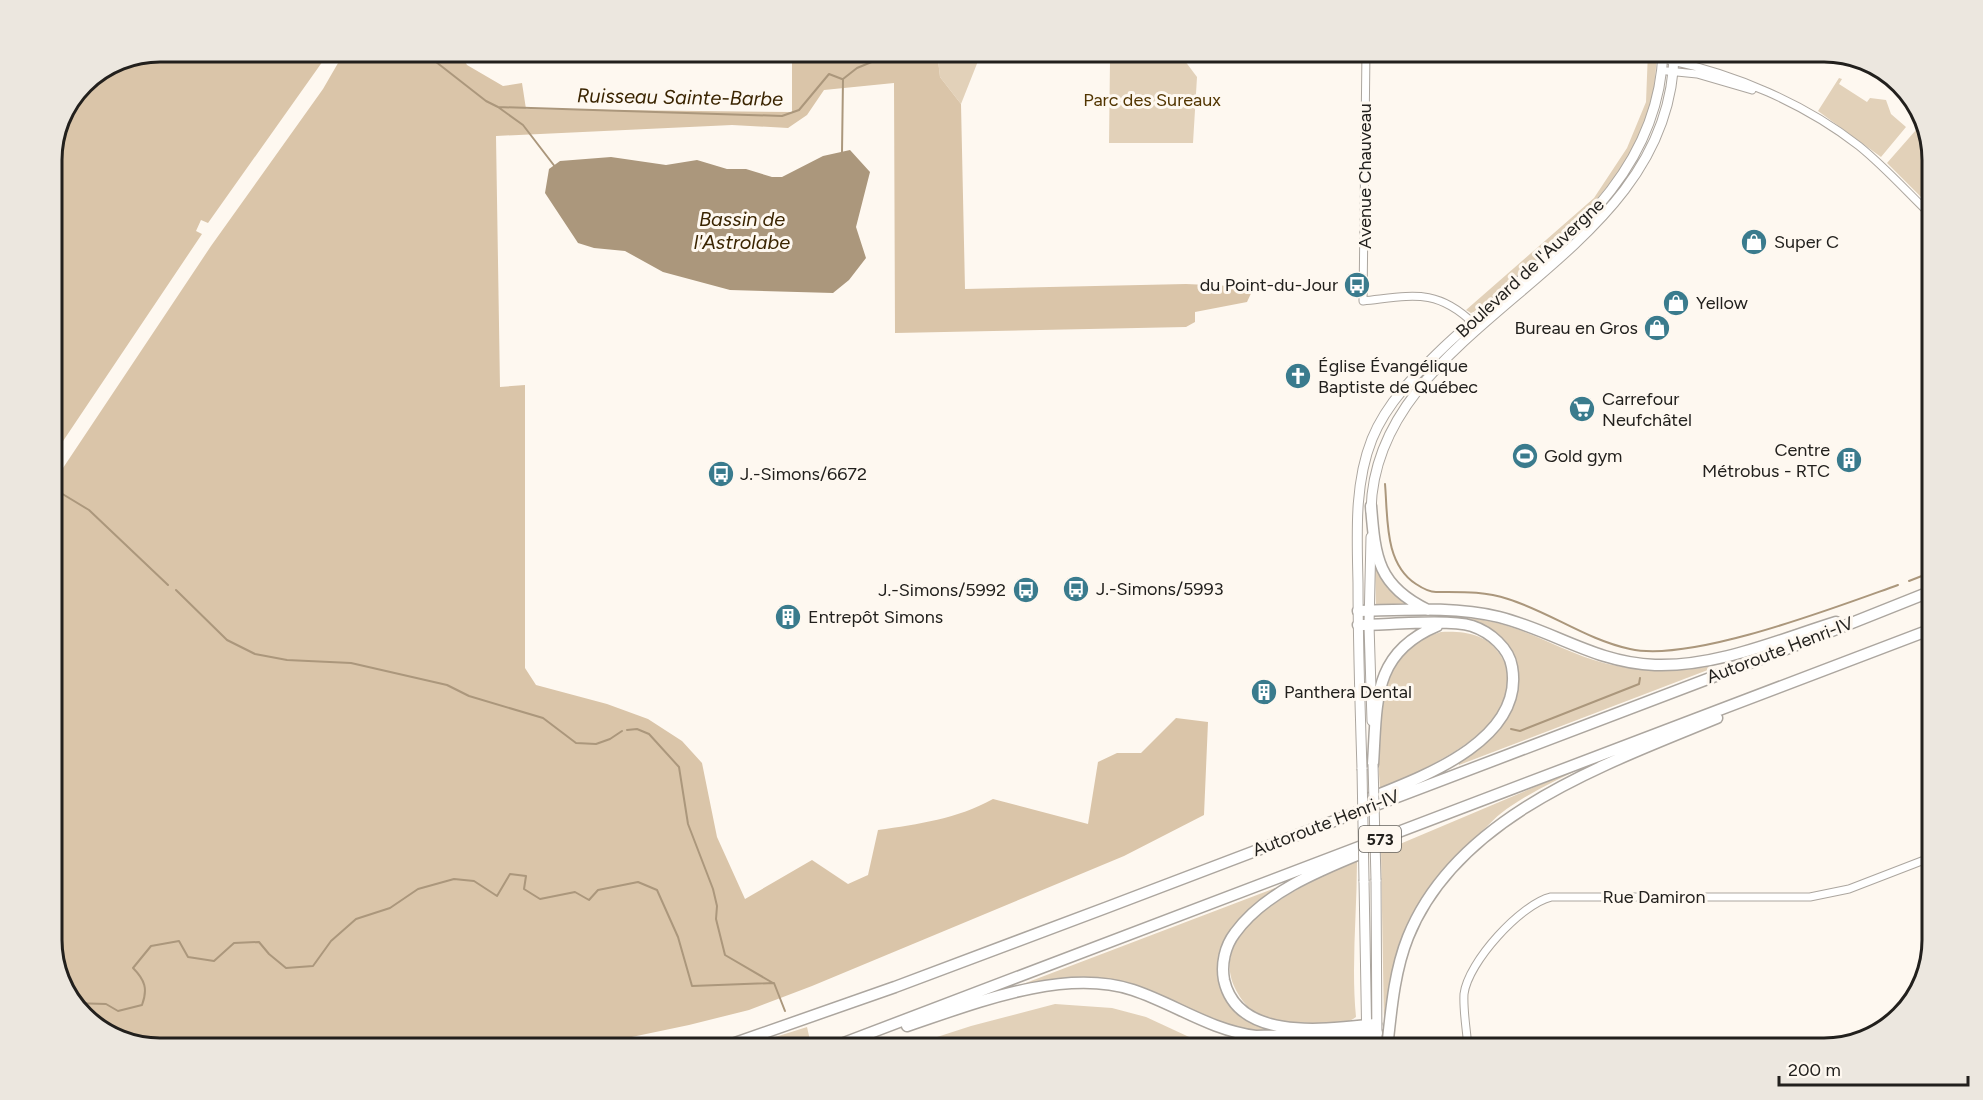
<svg xmlns="http://www.w3.org/2000/svg" width="1983" height="1100" font-family="Figtree,sans-serif">
  <rect width="100%" height="100%" fill="#fef8f0"/>
  <path fill="#e2d1b9" d="M937,51h45l-21,53 -21,-27z
    M1648,51h8c5,116 -101,190 -178,259l-7,3 -5,-3 128,-112 33,-50 19,-46z
    M1179,53l18,24 -4,66h-84l1,-83 55,-2z
    M1839,78l3,1 -3,5 28,18 3,-4 16,2 5,14 15,13 -25,30 -63,-46z
    M1923,122l9,30v56l-45,-45z
    M1375,563l13,26 26,17 -38,3z
    M1468,618c39,3 70,20 104,34 45,19 92,23 140,14l1,2 -254,97 -1,-4 41,-34 12,-16 7,-33 -3,-14z
    M1441,632c25,-1 46,2 60,24 40,65 -78,114 -121,133 -3,-44 -8,-108 28,-141 9,-9 21,-12 33,-16z
    M1587,765c-25,13 -53,25 -76,41 -13,8 -23,20 -34,30 -62,57 -84,104 -93,187l-3,-171z
    M1357,860c0,53 -6,105 -1,157 -11,9 -27,6 -40,6 -32,-1 -62,1 -79,-31 -37,-65 76,-111 120,-132z
    M1275,888l2,3c-16,12 -35,23 -47,39 -31,43 2,98 52,101 -17,0 -34,1 -50,-3 -39,-12 -73,-38 -112,-47 -33,-8 -64,-3 -96,5l-1,-2z
    M1055,1004l57,4 34,9 69,32h-315l71,-23z
    M807,1027l5,22h-74z"/>
  <path fill="#dac5a9" d="M159,51h171l-122,172 -7,-3 -5,11 6,3 -151,225v-307l32,-70 35,-23z
    M345,51h114l8,14 36,21 19,-3 4,26 266,3v-61h145l3,26 21,27 4,185 221,-5 68,3 -7,15 -52,10v10l-9,5 -291,6 -1,-250 -70,7 -17,25 -19,13 -56,-3 -236,11 4,251 25,-2v283l11,17 71,19 41,15 34,22 20,22 15,74 28,62 67,-39 36,24 20,-9 10,-45c41,-6 79,-11 115,-31l95,25 10,-62 19,-9h24l35,-35 32,4 -4,93 -80,41 -312,130 -63,24 -60,15 -105,22 -110,2 -193,-4 -25,4h-97l-54,-14 -36,-34 -18,-53v-462l160,-240 112,-157z"/>
  <path fill="#ab977c" d="M850,150l20,22 -14,55 10,31 -17,22 -16,13 -103,-3 -67,-18 -38,-21 -31,-3 -16,-5 -33,-50 4,-24 11,-8 51,-4 55,8 31,-5 30,9h19l26,8h10l41,-21z"/>
  <g fill="none" stroke-linecap="round" stroke-linejoin="round">
    <path stroke="#ab977c" stroke-width="2" d="M422,51l64,50 12,6 25,18 33,43
      M498,107l284,9 17,-6 30,-36 13,5
      M842,152l1,-73 14,-11 17,-7 81,-10
      M1385,484c3,34 -1,79 31,100 6,4 13,8 20,8 26,0 48,-1 72,7 42,13 79,41 122,50 61,14 206,-42 268,-64
      M51,487l38,23 79,75
      M1909,581l23,-9
      M176,590l51,50 28,14 32,6 64,3 96,22 22,11 74,22 33,25 20,1 14,-5 12,-8
      M1511,729l9,2 119,-47 1,-6
      M627,730l10,-1 12,5 30,33 9,57 25,65 4,17 -1,13 9,36 48,28
      M71,1003l35,1 12,7 24,-6c6,-16 3,-25 -9,-37l18,-22 28,-5 9,16 26,4 20,-18 25,-1 10,12 17,14 27,-2 18,-25 25,-22 34,-11 28,-19 36,-10 20,2 23,15 13,-22 16,2 -2,13 16,10 35,-7 14,8 9,-10 40,-8 19,8 21,47 14,49 82,-3 11,28"/>
    <g stroke="#aca69f" stroke-width="9">
      <path id="minor" d="M1366,51l-3,250c48,-5 73,-14 111,23
        M1668,60c67,14 136,43 191,86 26,21 49,47 73,70
        M1667,71l30,3 55,16
        M1468,1049c-1,-18 -5,-37 -4,-55 4,-32 57,-90 87,-97h259l39,-8 83,-32"/>
    </g>
    <g stroke="#aca69f" stroke-width="11">
      <path id="major" d="M1371,511c3,-193 303,-245 303,-460
        M1371,537l-2,88 3,96
        M1362,769c-2,-62 -4,-124 -4,-186 -1,-48 -4,-99 14,-144 15,-37 44,-65 72,-92 91,-86 215,-156 219,-296
        M1376,880l1,169
        M1364,881l3,168"/>
    </g>
    <g stroke="#aca69f" stroke-width="13">
      <path id="highway" d="M1371,506c4,52 7,80 57,104
        M1358,611c46,-1 96,-5 141,6 55,14 97,46 156,48 62,2 123,-25 181,-43
        M1358,625c29,0 89,-6 114,1 18,6 37,22 40,41 13,74 -92,111 -147,133
        M1373,764c4,-62 -1,-111 64,-138
        M1362,853c-44,18 -98,40 -127,80 -10,13 -14,31 -11,47 14,63 105,49 152,44
        M907,1026c66,-22 156,-59 226,-36 42,14 77,40 123,46l121,-3
        M718,1049l177,-62 213,-80 681,-259 143,-57
        M828,1049l1104,-420
        M1387,1049c4,-37 7,-77 21,-112 49,-122 198,-173 309,-219"/>
    </g>
    <use href="#minor" stroke="#fff" stroke-width="7"/>
    <use href="#major" stroke="#fff" stroke-width="9"/>
    <use href="#highway" stroke="#fff" stroke-width="10"/>
    <g stroke="#aca69f" stroke-width="11" stroke-linecap="butt">
      <path id="major-bridge" d="M1373,764l3,116
        M1362,769l2,112"/>
    </g>
    <use href="#major-bridge" stroke="#fff" stroke-width="9"/>
  </g>
  <defs>
    <g id="shop-disc" transform="scale(1.35)"><circle r="9.5" fill="#3a7b8d" stroke="#fef8f0"/><path d="M-5-2.5h2.3a2.7 3.5 0 0 1 5.4 0H5L5.5 6h-11ZM-1.5-2.5h3a1.5 2.3 0 0 0-3 0Z" fill="#fff"/></g>
    <g id="bus-disc" transform="scale(1.35)"><circle r="9.5" fill="#3a7b8d" stroke="#fef8f0"/><path d="M-5-6H5V4H4V6H2V4H-2V6H-4V4H-5ZM-3.5-4V0h7V-4ZM-3.5 1.2v1.5H-2V1.2ZM2 1.2v1.5H3.5V1.2Z" fill="#fff"/></g>
    <g id="church-disc" transform="scale(1.35)"><circle r="9.5" fill="#3a7b8d" stroke="#fef8f0"/><path d="M-1.2-6h2.4v3.5h3.3v2.4h-3.3V6h-2.4V-.1h-3.3v-2.4h3.3Z" fill="#fff"/></g>
    <g id="supermarket-disc" transform="scale(1.35)"><circle r="9.5" fill="#3a7b8d" stroke="#fef8f0"/><path d="M-6-5.5h2.5l.6 2H6L4.5 2H-2.5L-4.4-4H-6ZM-1.5 3.2a1.3 1.3 0 1 0 .1 0ZM3 3.2a1.3 1.3 0 1 0 .1 0Z" fill="#fff"/></g>
    <g id="stadium-disc" transform="scale(1.35)"><circle r="9.5" fill="#3a7b8d" stroke="#fef8f0"/><path d="M0-5a6.5 5 0 1 0 0 10a6.5 5 0 1 0 0-10ZM-3.5-1.8h7v3.6h-7Z" fill="#fff"/></g>
    <g id="building-disc" transform="scale(1.35)"><circle r="9.5" fill="#3a7b8d" stroke="#fef8f0"/><path d="M-4-6H4V6H1V3H-1V6H-4ZM-2.5-4.3h1.7v1.8h-1.7ZM.8-4.3h1.7v1.8H.8ZM-2.5-1h1.7V.8h-1.7ZM.8-1h1.7V.8H.8Z" fill="#fff"/></g>
  </defs>
  <g fill-rule="evenodd">
    <use href="#shop-disc" x="1754" y="242"/>
    <use href="#bus-disc" x="1357" y="285"/>
    <use href="#shop-disc" x="1676" y="303"/>
    <use href="#shop-disc" x="1657" y="328"/>
    <use href="#church-disc" x="1298" y="376"/>
    <use href="#supermarket-disc" x="1582" y="409"/>
    <use href="#stadium-disc" x="1525" y="456"/>
    <use href="#building-disc" x="1849" y="460"/>
    <use href="#bus-disc" x="721" y="474"/>
    <use href="#bus-disc" x="1076" y="589"/>
    <use href="#bus-disc" x="1026" y="590"/>
    <use href="#building-disc" x="788" y="617"/>
    <use href="#building-disc" x="1264" y="692"/>
  </g>
  <g text-anchor="middle" stroke-width="6" stroke-linejoin="round" paint-order="stroke">
    <rect fill="#fef8f0" stroke="#64615c" stroke-width="1.5" x="1359" y="826" width="42" height="26" rx="4.5"/>
    <g font-size="16" font-weight="bold" fill="#22201d">
      <text x="1380" y="845">573</text>
    </g>
    <g font-size="18" fill="#523500" stroke="#fef8f0">
      <text x="1152" y="106">Parc des Sureaux</text>
    </g>
    <g font-size="18" fill="#22201d" stroke="#fef8f0">
      <text transform="translate(1365 176) rotate(-90)" y="6">Avenue Chauveau</text>
      <text transform="translate(1530 268) rotate(-43)" y="6">Boulevard de l'Auvergne</text>
      <text transform="translate(1780 650) rotate(-21)" y="6">Autoroute Henri-IV</text>
      <text transform="translate(1326 823) rotate(-21)" y="6">Autoroute Henri-IV</text>
      <text x="1654" y="903">Rue Damiron</text>
    </g>
    <g font-size="18" fill="#22201d" stroke="#fef8f0" text-anchor="start">
      <text x="1774" y="248">Super C</text>
      <text x="1338" y="291" text-anchor="end">du Point-du-Jour</text>
      <text x="1696" y="309">Yellow</text>
      <text x="1638" y="334" text-anchor="end">Bureau en Gros</text>
      <text x="1318" y="372">Église Évangélique<tspan x="1318" dy="21">Baptiste de Québec</tspan></text>
      <text x="1602" y="405">Carrefour<tspan x="1602" dy="21">Neufchâtel</tspan></text>
      <text x="1830" y="456" text-anchor="end">Centre<tspan x="1830" dy="21">Métrobus - RTC</tspan></text>
      <text x="1544" y="462">Gold gym</text>
      <text x="740" y="480">J.-Simons/6672</text>
      <text x="1096" y="595">J.-Simons/5993</text>
      <text x="1006" y="596" text-anchor="end">J.-Simons/5992</text>
      <text x="808" y="623">Entrepôt Simons</text>
      <text x="1284" y="698">Panthera Dental</text>
    </g>
    <g font-size="20" font-style="italic" fill="#3a2400" stroke="#fef8f0">
      <text transform="translate(680 97) rotate(1)" y="7">Ruisseau Sainte-Barbe</text>
      <text x="742" y="226">Bassin de<tspan x="742" dy="23">l'Astrolabe</tspan></text>
    </g>
  </g>
  <path d="M0 0H1983V1100H0ZM160 62H1824A98 98 0 0 1 1922 160V940A98 98 0 0 1 1824 1038H160A98 98 0 0 1 62 940V160A98 98 0 0 1 160 62Z" fill="#ece7df" fill-rule="evenodd"/>
  <path fill="none" stroke="#22201d" stroke-width="3" d="M160 62H1824A98 98 0 0 1 1922 160V940A98 98 0 0 1 1824 1038H160A98 98 0 0 1 62 940V160A98 98 0 0 1 160 62Z"/>
  <path d="M1779 1076v9h189v-9" fill="none" stroke="#22201d" stroke-width="3"/>
  <text x="1788" y="1076" font-size="18" fill="#22201d" stroke="#fef8f0" stroke-width="4.5" paint-order="stroke">200 m</text>
</svg>
